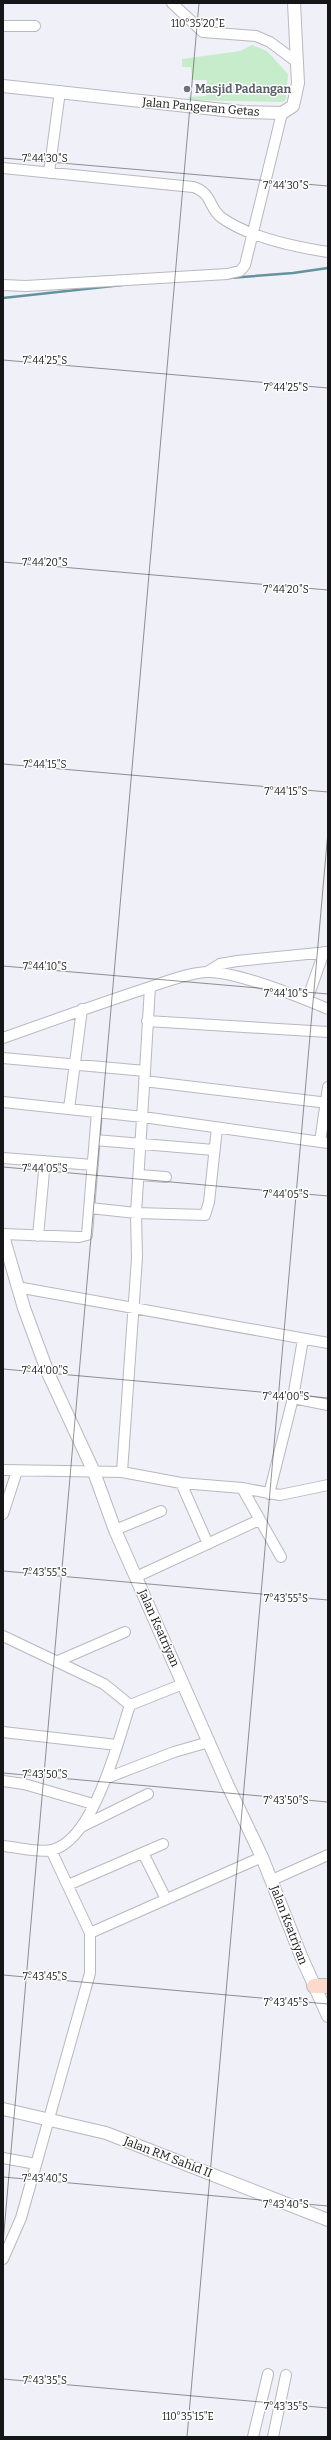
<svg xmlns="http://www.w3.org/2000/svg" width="331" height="2440" font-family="Bitter,serif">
  <rect width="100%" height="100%" fill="#f0f0f8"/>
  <path fill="#c7eccb" d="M252,45l15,6 21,23 -2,25 -3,3 -94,-2 -1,-3 18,-1 1,-16h-15l-1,-13h-9v-8l58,-8z"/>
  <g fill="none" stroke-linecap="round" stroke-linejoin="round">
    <path stroke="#64939e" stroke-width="2.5" d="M229,278l64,-5 35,-5
      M3,298l119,-13"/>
    <g stroke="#b8b8bf" stroke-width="12">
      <path id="minor" d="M172,3l31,29 53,4 14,6 28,21
        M3,26h32
        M3,168l190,19c20,6 15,21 29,31 27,19 73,29 106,34
        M49,173l11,-82
        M3,285l23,1 201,-12 13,-3 5,-6 37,-152
        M207,972l13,-8 17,-3 91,-9
        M307,1000l17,-48
        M147,1021l181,11
        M3,1038c45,-16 90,-32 135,-47 22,-7 45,-17 68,-19 27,-2 96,26 122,37
        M3,1058l142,13 -9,142 1,45 -15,214
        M145,1071l5,-84
        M144,1081l184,22
        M3,1102l140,15 185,26
        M69,1109l13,-100
        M95,1140l119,10
        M320,1142l8,-55
        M3,1158l90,7
        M139,1175l27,2
        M90,1208l46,5 69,2 4,-13 8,-74
        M3,1234l76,3 8,-2 10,-123
        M38,1236l7,-75
        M17,1287l311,56
        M293,1398l35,7
        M3,1470l119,2 59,11 61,5 38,7 48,-10
        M181,1483l27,61
        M242,1488l39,69
        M269,1494l24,-96 10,-59
        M3,1514l14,-43
        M115,1530l46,-19
        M136,1577l123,-57
        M3,1636l101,48 26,21c-12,36 -36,135 -78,145 -15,3 -35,-3 -49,-4
        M58,1661l67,-29
        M130,1705l53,-21
        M3,1732l114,13
        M107,1778l67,-26 35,-10
        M3,1781l21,3 69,20
        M83,1826l65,-32
        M143,1853l23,46
        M272,1880l56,-25
        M68,1885l95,-41
        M90,1933l172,-76
        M3,2158l33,6
        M3,2259l18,-41 69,-245v-40l-39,-83
        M253,2437l15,-63
        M273,2437l13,-62"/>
    </g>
    <g stroke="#b8b8bf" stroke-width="14">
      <path id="tertiary" d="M3,86l239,26 40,1 11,-7 5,-23 -4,-80
        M3,1236l21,72 24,65 46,99 21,58 113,256 34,71 39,99 27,60
        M3,2109l103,24 222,87"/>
    </g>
    <g stroke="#b8b8bf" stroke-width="16">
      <path id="secondary" d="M314,1986h14"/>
    </g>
    <use href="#minor" stroke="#fff" stroke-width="10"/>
    <use href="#tertiary" stroke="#fff" stroke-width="12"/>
    <use href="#secondary" stroke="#fbd9cb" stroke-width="14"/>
  </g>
  <path fill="none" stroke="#161618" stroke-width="1" stroke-opacity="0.45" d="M3,158l325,28M3,360l325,28M3,562l325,28M3,764l325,28M3,966l325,28M3,1167l325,29M3,1369l325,29M3,1571l325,29M3,1773l325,29M3,1975l325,29M3,2177l325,29M3,2243l196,-2240M3,2379l325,29M187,2437l141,-1606"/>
  <circle fill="#6b7280" stroke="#fefefe" stroke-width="1.5" cx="187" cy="89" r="4"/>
  <g text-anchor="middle" stroke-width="3" stroke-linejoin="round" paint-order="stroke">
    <g font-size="12" font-weight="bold" fill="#5b616d" stroke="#fefefe" text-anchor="start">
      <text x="195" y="93">Masjid Padangan</text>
    </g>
    <g font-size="12" fill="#161618" stroke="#fefefe">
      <text transform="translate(201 107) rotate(5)" y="4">Jalan Pangeran Getas</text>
      <text transform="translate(159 1628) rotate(66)" y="4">Jalan Ksatriyan</text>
      <text transform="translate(289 1925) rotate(69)" y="4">Jalan Ksatriyan</text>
      <text transform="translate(168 2157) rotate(21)" y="4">Jalan RM Sahid II</text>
    </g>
  </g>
  <g font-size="10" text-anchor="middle" fill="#161618" stroke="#fefefe" stroke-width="3" stroke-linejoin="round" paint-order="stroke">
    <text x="198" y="27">110°35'20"E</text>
    <text x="45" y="162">7°44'30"S</text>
    <text x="286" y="189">7°44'30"S</text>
    <text x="45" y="364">7°44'25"S</text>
    <text x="286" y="391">7°44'25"S</text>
    <text x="45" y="566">7°44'20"S</text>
    <text x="286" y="593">7°44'20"S</text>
    <text x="45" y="768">7°44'15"S</text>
    <text x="286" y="795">7°44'15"S</text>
    <text x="45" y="970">7°44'10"S</text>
    <text x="286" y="997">7°44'10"S</text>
    <text x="45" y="1172">7°44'05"S</text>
    <text x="286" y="1198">7°44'05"S</text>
    <text x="45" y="1374">7°44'00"S</text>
    <text x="286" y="1400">7°44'00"S</text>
    <text x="45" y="1576">7°43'55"S</text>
    <text x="286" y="1602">7°43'55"S</text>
    <text x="45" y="1778">7°43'50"S</text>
    <text x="286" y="1804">7°43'50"S</text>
    <text x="45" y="1980">7°43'45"S</text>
    <text x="286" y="2006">7°43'45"S</text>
    <text x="45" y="2182">7°43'40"S</text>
    <text x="286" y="2208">7°43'40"S</text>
    <text x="45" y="2384">7°43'35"S</text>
    <text x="286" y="2410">7°43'35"S</text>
    <text x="188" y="2420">110°35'15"E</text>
  </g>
  <rect width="331" height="2440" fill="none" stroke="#161618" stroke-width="8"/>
</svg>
